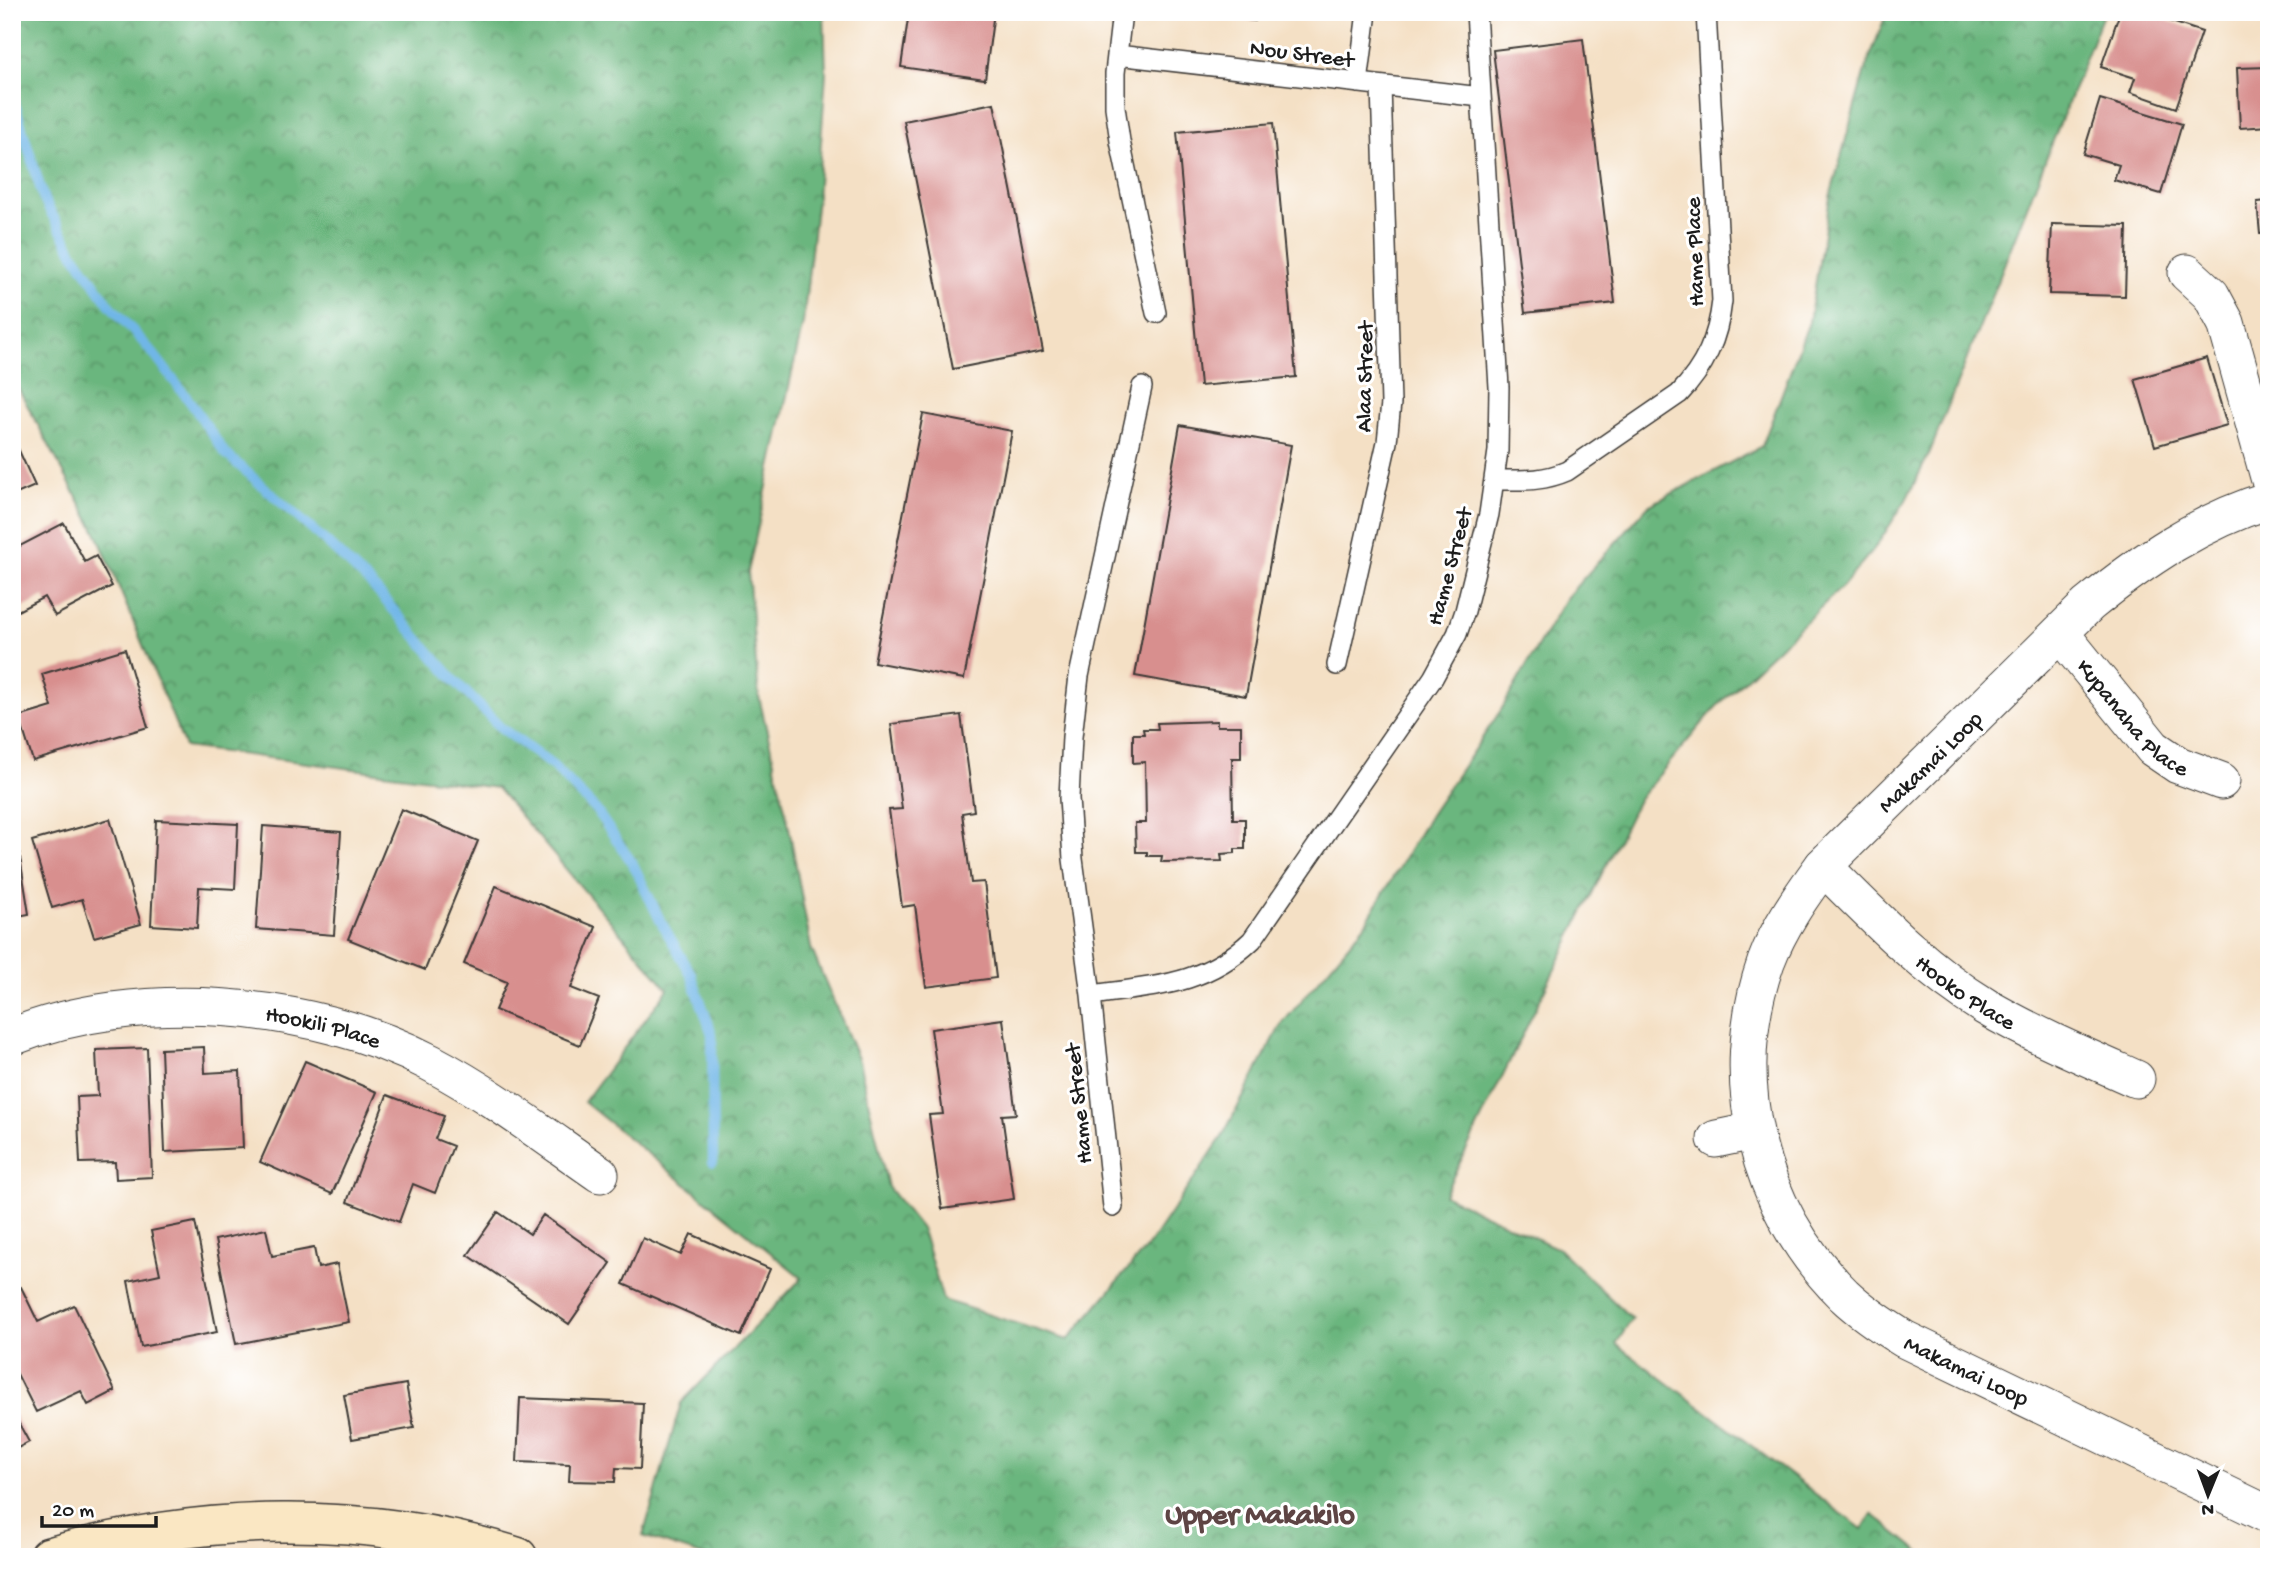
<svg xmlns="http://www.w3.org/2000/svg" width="2281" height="1569" font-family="'Gochi Hand',sans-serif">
  <defs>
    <pattern id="forest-crowns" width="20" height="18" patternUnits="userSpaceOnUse" patternTransform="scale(1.75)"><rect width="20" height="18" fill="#6bb67e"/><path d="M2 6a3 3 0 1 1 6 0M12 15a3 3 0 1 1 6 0" fill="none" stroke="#579366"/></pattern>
  </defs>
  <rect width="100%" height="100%" fill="#fff"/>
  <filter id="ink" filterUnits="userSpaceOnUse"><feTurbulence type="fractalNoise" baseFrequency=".0143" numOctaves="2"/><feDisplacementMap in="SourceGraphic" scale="14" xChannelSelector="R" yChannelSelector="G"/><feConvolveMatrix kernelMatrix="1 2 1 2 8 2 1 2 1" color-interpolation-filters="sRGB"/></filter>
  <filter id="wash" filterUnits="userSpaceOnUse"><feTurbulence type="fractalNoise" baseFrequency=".00686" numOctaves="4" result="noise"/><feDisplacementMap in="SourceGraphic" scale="28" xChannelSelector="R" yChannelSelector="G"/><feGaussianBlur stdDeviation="1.57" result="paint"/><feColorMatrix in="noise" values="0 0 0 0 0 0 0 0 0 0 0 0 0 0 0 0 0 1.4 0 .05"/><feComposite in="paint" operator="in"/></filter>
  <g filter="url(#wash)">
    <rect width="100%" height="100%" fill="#f4e0c5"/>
    <path fill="url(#forest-crowns)" stroke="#44694d" stroke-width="2" d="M12,12h812l2,61 -9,125 -14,125 -55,249 11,125 29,125 23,126 48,113 29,126 34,43 21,70 125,40 83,-98 71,-105 59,-112 83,-99 66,-111 71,-105 64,-111 83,-93 114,-60 47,-124 21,-125 34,-124 23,-61h217l-174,440 -24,48 -29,45 -34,41 -127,121 -78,93 -194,395 115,54 73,70 -16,25 246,185 10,-15 54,43h-1218l-65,-21 38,-133 121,-125 -218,-176 84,-113 -171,-201 -312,-41 -88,-213 -85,-157z"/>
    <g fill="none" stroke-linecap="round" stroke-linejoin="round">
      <path stroke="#70b6e7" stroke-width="10" d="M12,95l32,105 30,54 35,50 43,48 39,51 34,50 99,87 47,44 83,96 46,47 53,39 43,44 37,54 27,56 31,54 21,60 1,128"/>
    </g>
    <g id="blocks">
      <path fill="#d88f8e" d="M909,12h85l-9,67 -84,-12z
        M1194,12h62l-1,9 -61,-7z
        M2120,12h22l60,20 -26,76 -46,-16 5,-14 -34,-11z
        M1583,39l32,264 -90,10 -32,-263z
        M2269,67v59l-29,2 -3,-60z
        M2100,99l82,25 -21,70 -47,-14 5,-15 -36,-11z
        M994,103l49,248 -90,18 -49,-248z
        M1273,123l23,254 -96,9 -23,-254z
        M2269,201v33h-9l-3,-32z
        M2052,224l75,2 -2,70 -76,-2z
        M2207,358l20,67 -72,21 -20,-67z
        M923,414l89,17 -48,248 -90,-17z
        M1180,425l111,20 -45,251 -111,-20z
        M12,435l23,51 -23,10z
        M64,523l21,39 11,-6 16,30 -57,30 -11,-19 -32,17v-64z
        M125,649l23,78 -115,34 -14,-44 33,-10 -10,-33z
        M961,715l13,96 -12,2 9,70 13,-1 12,96 -70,9 -11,-82 -13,2 -13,-97 13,-1 -11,-85z
        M1217,721v5h24v32h-9l1,61h12v30h-10v4l-14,1 1,7 -61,1 1,-6h-15v-4h-11l-1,-29h11l-1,-61 -12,1v-29h11l-1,-5h15l-1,-6z
        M401,809l77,32 -53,129 -77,-31z
        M110,819l31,105 -47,13 -12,-38 -30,9 -20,-67z
        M156,820l82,4 -3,65 -36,-2 -2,41 -46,-3z
        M263,826l78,6 -7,103 -78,-6z
        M19,851l10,63 -17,3v-65z
        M496,886l100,41 -25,61 28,11 -19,46 -85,-35 12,-28 -43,-18z
        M1003,1019l13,95 -14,1 12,84 -72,10 -13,-94 14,-1 -12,-85z
        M204,1047l1,26 35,-2 3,77 -78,4 -4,-103z
        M147,1048l5,129 -36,2 -1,-17 -35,1 -3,-66 21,-1 -2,-46z
        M305,1061l72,31 -45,102 -72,-32z
        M387,1095l57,21 -9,23 18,7 -18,47 -22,-9 -14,38 -52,-20z
        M498,1212l32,22 13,-19 68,48 -42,61 -101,-69z
        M195,1222l22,110 -76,15 -13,-66 32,-7 -9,-43z
        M266,1229l6,27 42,-8 4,20 19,-4 12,58 -113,22 -21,-104z
        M691,1234l79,35 -29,67 -118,-52 20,-46 38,17z
        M21,1287l17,35 36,-17 41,86 -27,14 -7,-14 -45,21 -24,-48v-73z
        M406,1384l8,44 -62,11 -8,-44z
        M520,1398l123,5 -3,66 -24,-1 -1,14 -46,-1 1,-17 -53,-2z
        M12,1411l17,31 -17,9z"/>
    </g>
  </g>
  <g filter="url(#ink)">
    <use href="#blocks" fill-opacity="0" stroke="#3c3935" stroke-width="2"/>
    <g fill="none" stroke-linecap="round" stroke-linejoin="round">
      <g stroke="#3c3935" stroke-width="22">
        <path id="lane" d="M1122,12l-7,61v34l5,34 36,172
          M1117,55l364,42
          M1358,83l9,-71
          M1494,480c27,0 48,2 73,-9l112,-77c26,-27 39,-56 43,-93l-16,-289
          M1337,665l50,-223 4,-39 -10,-317
          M1091,995l-18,-136 -4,-61 3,-61 7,-61 63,-289
          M1113,1207l-22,-212c62,-9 113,-9 161,-55l181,-262 24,-44 8,-23 24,-97 9,-63 1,-64 -23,-375"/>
      </g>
      <g stroke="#3c3935" stroke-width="39">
        <g id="street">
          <path d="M2187,273l24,22 15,28 43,154"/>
          <path id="s1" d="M2269,500c-68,21 -126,60 -181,105l-265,261c-22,30 -44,61 -57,96 -41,117 -10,246 78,333 18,17 39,31 60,44l365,176"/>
          <path id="s2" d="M2060,633l93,115 25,17 43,16"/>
          <path id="s3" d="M1823,866c51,51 101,103 163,141 48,28 100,50 150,72"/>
          <path id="s4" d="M12,1037c124,-51 301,-36 419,26 59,31 114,73 169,111"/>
          <path d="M1716,1139l38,-8"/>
        </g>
      </g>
      <g stroke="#3c3935" stroke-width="41">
        <path id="secondary" d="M48,1557c151,-44 319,-48 470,0"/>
      </g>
      <use href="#lane" stroke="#fff" stroke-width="19"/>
      <use href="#street" stroke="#fff" stroke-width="37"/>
      <use href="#secondary" stroke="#fae7c3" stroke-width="38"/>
    </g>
  </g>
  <g text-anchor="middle" stroke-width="6" stroke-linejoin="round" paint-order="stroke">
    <g font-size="23" fill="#1c1c1c" stroke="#fff">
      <text transform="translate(1302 52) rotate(7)" y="8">Nou Street</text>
      <text transform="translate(1693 252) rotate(-92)" y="8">Hame Place</text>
      <text transform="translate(1363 377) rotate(-89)" y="8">Alaa Street</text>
      <text transform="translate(1448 566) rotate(-75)" y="8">Hame Street</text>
      <text dy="8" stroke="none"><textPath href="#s2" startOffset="112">Kupanaha Place</textPath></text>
      <text transform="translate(1929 761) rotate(-44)" y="8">Makamai Loop</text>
      <text dy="8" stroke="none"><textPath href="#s3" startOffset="191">Hooko Place</textPath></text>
      <text dy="8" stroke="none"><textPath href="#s4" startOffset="317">Hookili Place</textPath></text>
      <text transform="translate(1077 1104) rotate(-96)" y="8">Hame Street</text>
      <text dy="8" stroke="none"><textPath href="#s1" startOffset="1200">Makamai Loop</textPath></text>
    </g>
    <g font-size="30" font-weight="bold" fill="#5e4444" stroke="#fff">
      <text x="1260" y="1523">Upper Makakilo</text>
    </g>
  </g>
  <rect width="2281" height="1569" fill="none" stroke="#fff" stroke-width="42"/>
  <g transform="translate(2208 1495) rotate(181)" stroke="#ffffff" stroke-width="5" paint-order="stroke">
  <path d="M0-5L12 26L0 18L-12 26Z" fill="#1c1c1c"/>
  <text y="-10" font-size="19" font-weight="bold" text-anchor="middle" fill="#1c1c1c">N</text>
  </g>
  <path d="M42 1516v10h114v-10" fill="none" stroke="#1c1c1c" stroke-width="3.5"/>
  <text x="52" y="1516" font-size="21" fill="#1c1c1c" stroke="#ffffff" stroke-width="5" paint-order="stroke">20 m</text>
</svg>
